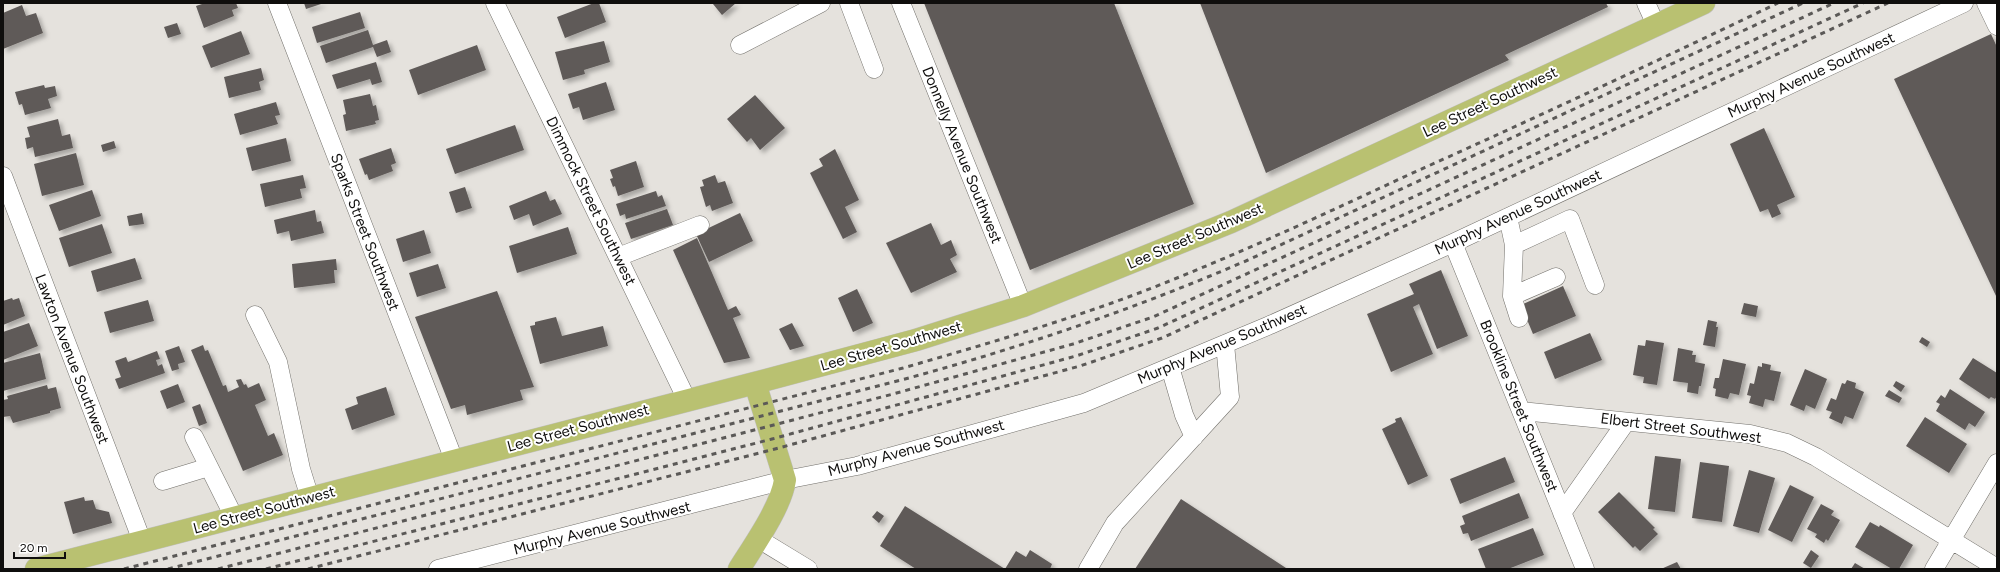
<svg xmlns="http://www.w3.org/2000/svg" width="2000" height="572" font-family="Figtree,sans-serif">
  <defs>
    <filter id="shadow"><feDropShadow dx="3.5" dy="3.5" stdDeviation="2" flood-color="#0004"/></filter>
  </defs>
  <rect width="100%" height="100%" fill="#e5e2dd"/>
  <path fill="#5f5a58" filter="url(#shadow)" d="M205,3h31l2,5 -6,2 2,6 -30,12 -8,-22z
    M304,3h20l-18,6z
    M594,3h5l7,19 -41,16 -8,-21z
    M715,3h21l-14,12 -9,-11z
    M924,3h190l80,201 -164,66z
    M1200,3h406l2,4 -103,48 4,5 -243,113z
    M22,5l4,11 10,-3 7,20 -40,16v-36z
    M360,12l5,16 -48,15 -5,-16z
    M177,23l4,11 -13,4 -4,-11z
    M368,30l5,15 14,-5 4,12 -14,5 -4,-10 -47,16 -6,-17z
    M241,31l9,23 -39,14 -9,-22z
    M1991,34l6,13v251l-103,-219z
    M604,41l6,21 -26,8 1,4 -22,6 -8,-28z
    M477,45l9,25 -68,25 -9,-25z
    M376,62l6,20 -10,3 -2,-6 -33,10 -5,-14z
    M261,68l3,12 -5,2 2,8 -32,8 -5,-21z
    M606,82l9,28 -32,10 -4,-13 -6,2 -5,-15z
    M44,85l1,3 10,-2 2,10 -9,3 3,9 -26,7 -3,-11 -3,1 -4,-13z
    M370,94l3,12 3,-1 3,15 -4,1 1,3 -30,7 -3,-16 3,-1 -3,-14z
    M755,95l30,33 -25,22 -9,-12 -4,4 -20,-23z
    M276,102l4,13 -5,1 3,8 -38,11 -6,-21z
    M58,119l4,17 8,-2 3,14 -38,9 -2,-10 -6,2 -2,-11 5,-1 -3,-10z
    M515,125l9,25 -69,24 -9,-25z
    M1764,128l31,69 -18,8 4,9 -9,4 -4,-9 -8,3 -30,-68z
    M286,138l5,23 -39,10 -6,-23z
    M114,141l2,7 -13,4 -2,-7z
    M391,148l5,15 -5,2 2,6 -24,9 -2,-6 -2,1 -6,-16z
    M835,149l24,51 -14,7 12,25 -14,7 -33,-66 13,-7 -4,-7z
    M76,153l8,32 -42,11 -8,-32z
    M636,161l8,26 -26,9 -3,-10 -2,1 -3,-8 3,-1 -3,-8z
    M303,175l3,13 -6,1 2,9 -37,9 -5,-23z
    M715,175l3,8 7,-2 8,22 -21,8 -2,-6 -4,2 -6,-20 4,-1 -2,-6z
    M465,187l7,21 -16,5 -7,-21z
    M92,190l9,26 -42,15 -10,-26z
    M546,191l4,10 5,-2 7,15 -29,12 -4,-12 -15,6 -5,-14z
    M656,191l2,6 4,-2 4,11 -40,13 -1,-5 -5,2 -4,-12z
    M667,209l6,16 -42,14 -6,-16z
    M315,210l2,12 4,-1 3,12 -33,8 -2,-10 -12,3 -3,-14z
    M142,213l2,11 -15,2 -2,-10z
    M740,213l13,28 -44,21 -13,-28z
    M931,223l10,22 10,-5 6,15 -7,4 7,13 -46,21 -25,-50z
    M102,224l10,29 -43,14 -10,-29z
    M568,227l9,27 -60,19 -8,-27z
    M424,230l7,23 -28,9 -7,-23z
    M697,238l31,72 8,-4 5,9 -8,3 17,40 -26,5 -51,-113z
    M135,258l7,21 -45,13 -6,-21z
    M336,259l1,11h-3l1,13 -41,5 -2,-24z
    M438,264l8,24 -29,9 -8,-24z
    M1441,270l27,66 -31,13 -18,-45 -6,3 20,47 -42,18 -24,-58 47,-20 -5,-10z
    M1563,286l13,30 -43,18 -12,-29z
    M857,289l16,34 -20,9 -15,-34z
    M497,291l37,96 -14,3 3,10 -56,15 -2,-10 -14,4 -36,-92z
    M12,298l1,2 6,-2 6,18 -22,9v-24z
    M148,300l6,21 -44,12 -6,-21z
    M1744,303l14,3 -2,11 -15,-3z
    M556,317l6,19 41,-10 5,20 -68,18 -10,-38 5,-1v-3z
    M1708,320l9,2 -1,5h2l-3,20 -12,-2z
    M29,323l9,23 -35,14v-28z
    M792,323l12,23 -14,4 -11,-21z
    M1590,333l12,27 -47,19 -11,-27z
    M1922,337l8,5 -3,5 -8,-5z
    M1646,340l18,3 -7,42 -14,-2 1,-6 -11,-2 5,-30 7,1z
    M203,345l2,6 3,-1 15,36 3,-1 2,7 11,-5 -3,-7 5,-1 3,6 2,-1 2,4 11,-5 7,17 -11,5 13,31 6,-3 9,22 -40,16 -52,-121z
    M179,346l6,16 -7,2 1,5 -7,2 -7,-20z
    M1678,348l15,3 -1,4h4l-1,7 10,2 -4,22h-2l-1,8 -11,-2 1,-9 -15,-2z
    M157,351l3,8 -4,1 2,6 4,-2 3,9 -46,16 -4,-10 6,-2 -6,-16 11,-4 2,5z
    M40,353l6,26 -43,12v-28z
    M1973,358l24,15v23l-2,3 -4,-2 -2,2 -30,-20z
    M1723,359l23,5 -7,31 -9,-2 -2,6 -13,-3 1,-7 -3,-1 2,-10h4z
    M1762,363l9,2 -1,5 11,2 -7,29 -9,-2 -2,8 -14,-4 2,-7 -4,-1 3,-12 4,1 4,-18 4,1z
    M1805,369l22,10 -12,30 -9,-4 -2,6 -14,-6z
    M1847,380l9,3 -1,5 9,4 -11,27 -8,-3 -3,8 -13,-6 3,-6 -6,-2 5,-12 5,2 6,-17 3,1z
    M1896,381l9,5 -4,6 -8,-6z
    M178,384l7,18 -18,7 -7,-18z
    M47,385l1,4 8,-2 5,21 -11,3v2l-37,10 -3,-7 -7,1v-17l5,-1 -1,-3z
    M386,387l9,28 -43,15 -7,-21 13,-5 -2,-7z
    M1950,389l35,23 -10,15 -6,-4 -4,7 -29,-19 4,-7 -4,-2 5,-7 4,3z
    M1889,390l13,8 -3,5 -14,-7z
    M200,404l7,19 -8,3 -7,-19z
    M1401,417l27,59 -20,9 -26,-56 14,-7 -1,-3z
    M1925,417l42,27 -18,29 -43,-27z
    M1655,456l26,3 -6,53 -27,-3z
    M1505,457l10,25 -55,22 -10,-25z
    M1700,462l29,4 -7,56 -30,-4z
    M1749,470l26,8 -16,55 -26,-7z
    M1790,485l24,12 -22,45 -24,-12z
    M1619,492l36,36 -2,1 5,5 -18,17 -5,-5 -2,2 -35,-36z
    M1519,493l10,25 -58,23 -3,-8 -5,1 -3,-8 5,-2 -3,-8z
    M84,497l1,4 8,-1 3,9 13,3 3,11 -39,11 -9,-32z
    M1181,499l105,69 -1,1h-150z
    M1821,504l13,7 -3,4 9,5 -12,21 -2,-2 -2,4 -9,-6 2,-3 -10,-5z
    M905,506l100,63 11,-18 10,6 4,-7 22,14 -2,5h-134l-36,-23z
    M877,511l7,5 -5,7 -7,-6z
    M1870,522l9,5 1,-2 33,20 -14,24h-7l-37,-22z
    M1533,528l11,27 -36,14h-22l-8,-20z
    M1811,550l8,6 -8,12 -8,-5z
    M1677,562l4,7h-20z
    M1855,563l10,6h-14z"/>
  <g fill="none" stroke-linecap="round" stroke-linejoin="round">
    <g stroke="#72706b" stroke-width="19">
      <path id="minor" d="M277,3l177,457
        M495,3l192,397
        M849,3l25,66
        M901,3l122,303
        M1646,3l10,22
        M1986,3l11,23
        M740,45l81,-42
        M3,176l139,365
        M1508,217l6,28 -2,51 7,22
        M1453,243l132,326
        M1514,245l56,-26 25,66
        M618,257l82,-32
        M1512,296l44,-19
        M255,315l23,47 23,107 9,29
        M1170,367l14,48 10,22
        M1522,411l228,23 37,9 29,14 181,111
        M194,437l15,30
        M163,481l46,-14 25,50
        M1562,513l64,-91
        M757,538l51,31
        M438,569l347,-89 72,-14 227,-63 186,-78 183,-82 511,-240
        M1088,569l27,-46 115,-126 -5,-53
        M1934,569l63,-106"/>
    </g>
    <g stroke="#c1c0c0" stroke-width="23">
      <path id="major" d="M36,569l719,-186 161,-43 107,-34 208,-84 473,-219
        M739,569c15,-24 42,-62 46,-89l-30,-97"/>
    </g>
    <use href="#minor" stroke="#fff" stroke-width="18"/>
    <use href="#major" stroke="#b9c171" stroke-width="22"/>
    <path stroke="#5b5957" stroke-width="3" stroke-dasharray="5 5" stroke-linecap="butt" d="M124,569l779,-201c80,-23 159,-46 236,-75 91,-35 179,-76 267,-117 125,-56 249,-114 372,-173
      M168,569l737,-190c118,-32 232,-71 343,-119l555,-257
      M218,569l675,-175 180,-50 80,-27 681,-314
      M266,569l506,-130 304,-83 82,-28 705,-325
      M308,569l467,-120 305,-83 82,-28 726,-335"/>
  </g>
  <g text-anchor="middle" stroke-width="4" stroke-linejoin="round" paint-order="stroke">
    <g font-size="15" fill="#0f0e0d" stroke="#fff">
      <text transform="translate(1811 75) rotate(-25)" y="5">Murphy Avenue Southwest</text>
      <text transform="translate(1490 102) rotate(-25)" y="5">Lee Street Southwest</text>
      <text transform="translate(962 155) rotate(68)" y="5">Donnelly Avenue Southwest</text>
      <text transform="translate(591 201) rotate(64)" y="5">Dimmock Street Southwest</text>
      <text transform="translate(1518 212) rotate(-25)" y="5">Murphy Avenue Southwest</text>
      <text transform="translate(365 232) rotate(69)" y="5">Sparks Street Southwest</text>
      <text transform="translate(1195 236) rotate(-23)" y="5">Lee Street Southwest</text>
      <text transform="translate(1222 344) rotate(-23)" y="5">Murphy Avenue Southwest</text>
      <text transform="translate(891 346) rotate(-16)" y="5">Lee Street Southwest</text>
      <text transform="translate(72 359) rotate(69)" y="5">Lawton Avenue Southwest</text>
      <text transform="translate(1519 406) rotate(68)" y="5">Brookline Street Southwest</text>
      <text transform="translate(578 428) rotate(-15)" y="5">Lee Street Southwest</text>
      <text transform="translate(1681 428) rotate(7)" y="5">Elbert Street Southwest</text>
      <text transform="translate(916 448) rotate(-15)" y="5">Murphy Avenue Southwest</text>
      <text transform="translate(264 510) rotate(-15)" y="5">Lee Street Southwest</text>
      <text transform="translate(602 528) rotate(-14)" y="5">Murphy Avenue Southwest</text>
    </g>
  </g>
  <rect width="2000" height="572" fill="none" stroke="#0f0e0d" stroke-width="8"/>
  <path d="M14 552v6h51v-6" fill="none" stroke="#0f0e0d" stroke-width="2"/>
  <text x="20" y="552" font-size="12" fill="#0f0e0d" stroke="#ffffff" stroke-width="3" paint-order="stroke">20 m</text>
</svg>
